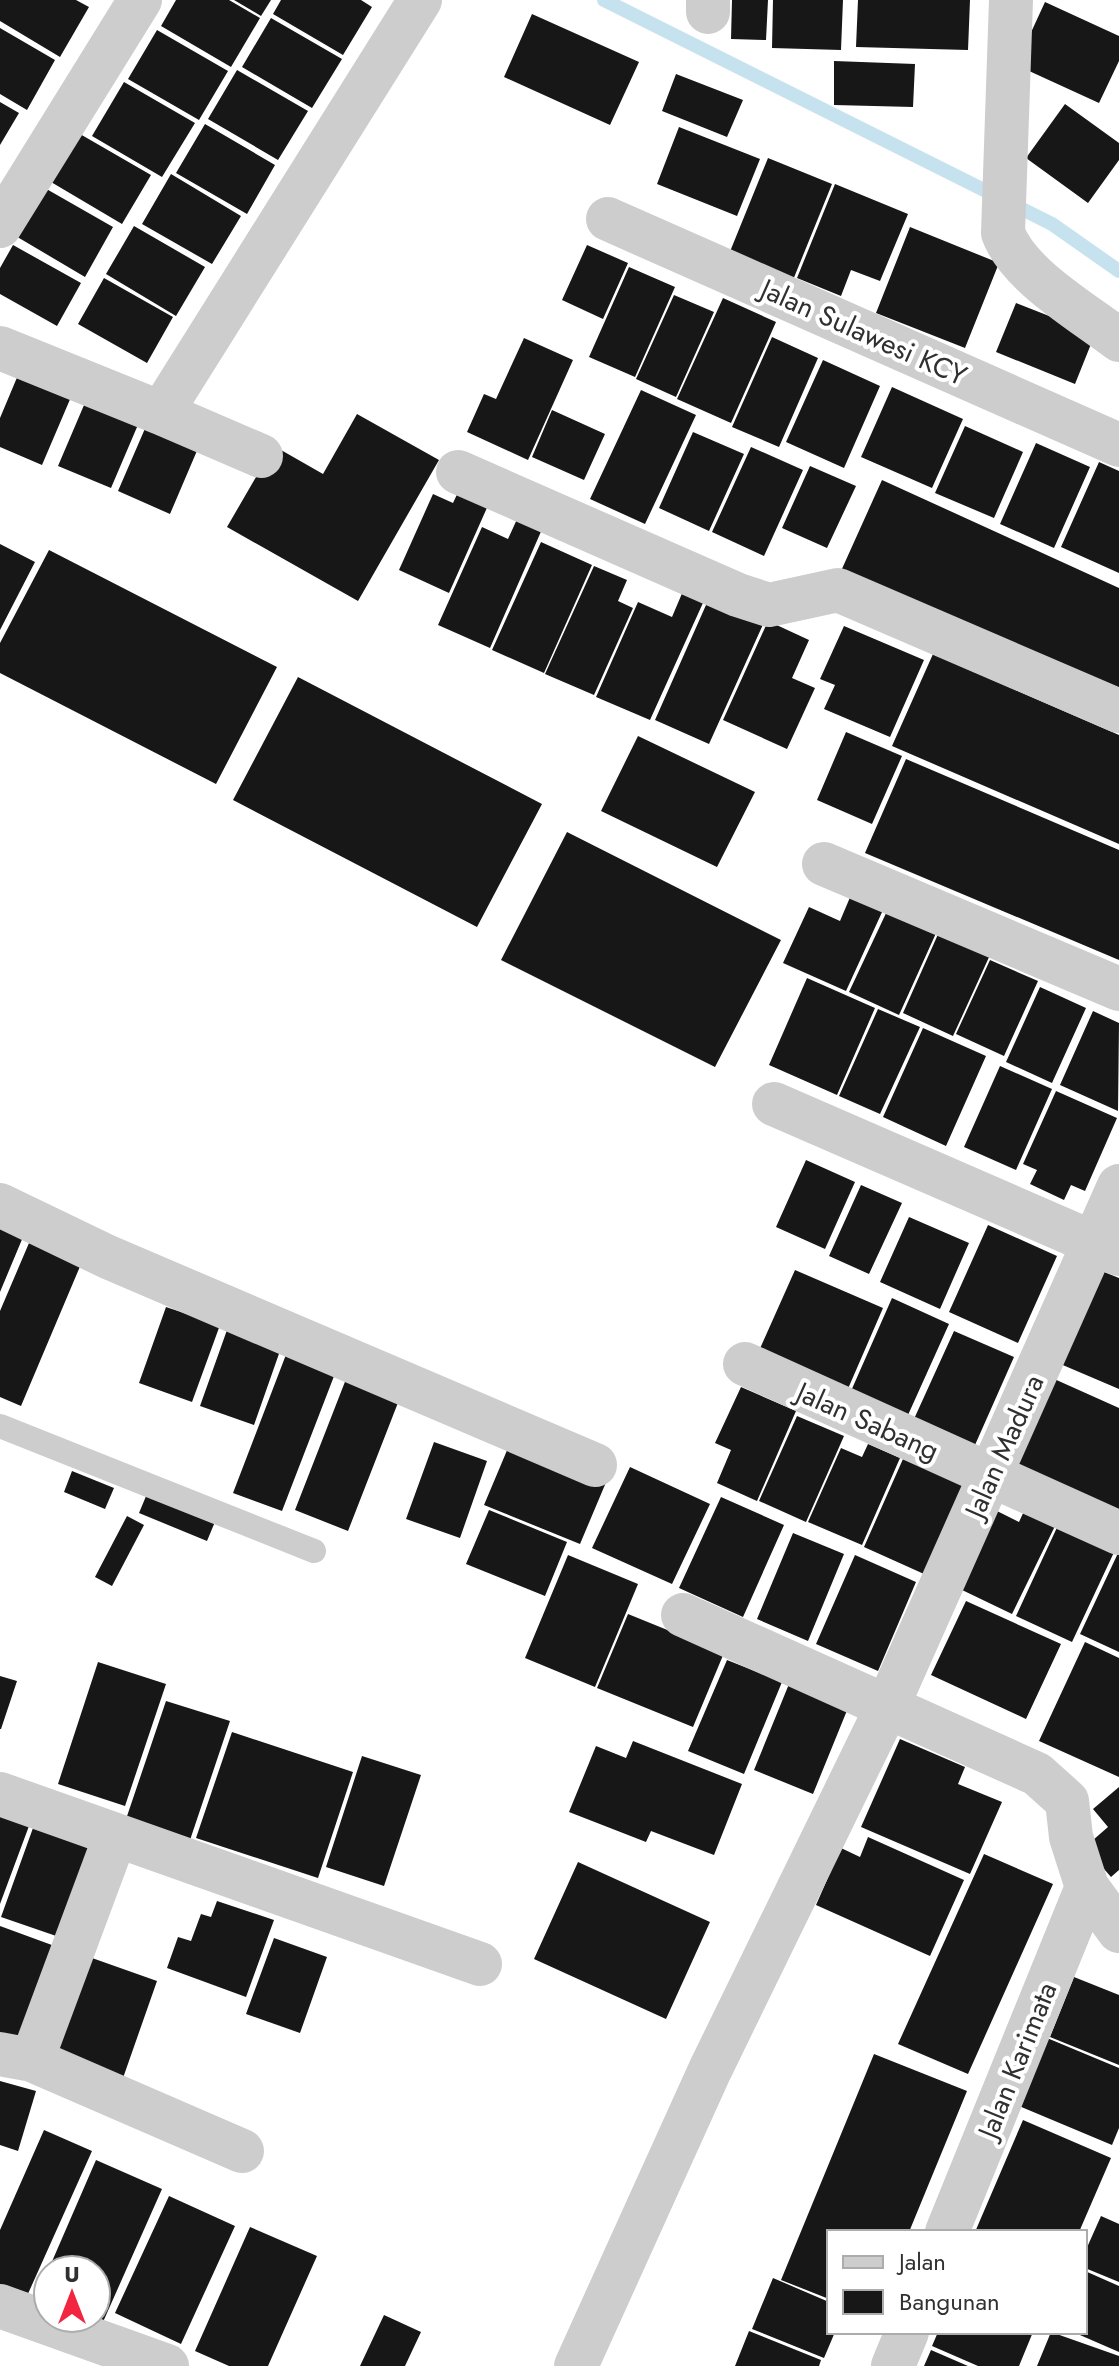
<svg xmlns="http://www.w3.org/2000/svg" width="1119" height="2366" font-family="Jost,sans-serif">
  <rect width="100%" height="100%" fill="#fff"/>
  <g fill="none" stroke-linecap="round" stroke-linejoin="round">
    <path stroke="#c7e2ef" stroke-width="14" d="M604,0l448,224 67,47"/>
  </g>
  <path fill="#171717" d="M0,0h76l13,7 -29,50 -60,-36z
    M176,0h53l31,18 -29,49 -70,-41z
    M234,0h37l-10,16z
    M281,0h80l11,7 -29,48 -70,-41z
    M732,0h36l-2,40 -35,-1z
    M773,0h70l-2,50 -69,-2z
    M858,0h112l-2,50 -112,-3z
    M1045,2l74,34v25l-20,42 -83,-38z
    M532,14l107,48 -29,63 -106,-48z
    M271,18l71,41 -30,49 -70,-41z
    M0,28l55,32 -28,50 -27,-16z
    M157,30l71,41 -29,49 -71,-41z
    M834,61l81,3 -2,43 -79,-2z
    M237,70l71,41 -30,49 -70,-41z
    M676,74l67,26 -16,37 -65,-26z
    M124,82l71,41 -33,54 -70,-41z
    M0,102l19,11 -19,32z
    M1065,104l54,39v17l-31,43 -62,-45z
    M205,124l70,41 -28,49 -71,-41z
    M679,127l81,32 -23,57 -80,-32z
    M80,134l71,41 -29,49 -71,-42z
    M768,158l64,26 -39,96 -64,-26z
    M171,174l70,42 -29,48 -70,-40z
    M835,184l73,30 -28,67 -29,-11 -10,26 -44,-18z
    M43,187l70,40 -28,50 -71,-42z
    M134,226l71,41 -29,49 -70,-42z
    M910,227l89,36 -34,85 -89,-35z
    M13,245l68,38 -24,43 -57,-32v-26z
    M587,245l41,18 -25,56 -41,-19z
    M629,267l46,20 -40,90 -46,-20z
    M104,278l69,39 -26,46 -69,-39z
    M674,295l40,17 -38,85 -40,-18z
    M723,298l53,24 -45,101 -54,-24z
    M1016,303l79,31 -20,50 -79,-32z
    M772,337l46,21 -39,89 -47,-20z
    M524,338l49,22 -45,100 -61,-28 17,-38 12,5z
    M823,360l57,26 -36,82 -58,-26z
    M21,368l53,22 -32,75 -42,-18v-29z
    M892,387l71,32 -31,69 -71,-31z
    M641,390l55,25 -51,109 -55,-25z
    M90,391l53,22 -32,75 -53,-22z
    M552,410l53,24 -21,46 -52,-23z
    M357,414l82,46 -81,141 -131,-74 47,-81 49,28z
    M150,417l52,22 -32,75 -52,-23z
    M965,426l58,26 -29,66 -59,-25z
    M693,432l51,22 -35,77 -50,-23z
    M1036,443l54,24 -36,81 -54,-24z
    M751,447l52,23 -39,86 -52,-24z
    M1099,462l20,9v102l-58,-26z
    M810,466l46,20 -29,62 -45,-20z
    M882,480l237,108v108l-278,-125z
    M460,488l30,13 -41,92 -50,-23 34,-76 20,9z
    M518,517l25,10 -53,121 -52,-23 44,-98 26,12z
    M541,542l51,23 -48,108 -52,-23z
    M0,544l35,18 -35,68z
    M49,550l228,117 -61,117 -216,-111v-30z
    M594,566l33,14 -9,21 15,7 -39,87 -49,-21z
    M686,584l21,10 -57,126 -54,-23 42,-95 34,15z
    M710,596l55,24 -56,124 -54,-24z
    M768,621l41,19 -17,38 23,10 -28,61 -64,-29z
    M844,626l80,34 -34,77 -66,-28 11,-24 -15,-6z
    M933,654l186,81v109l-227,-98z
    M298,677l244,127 -65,123 -244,-127z
    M846,732l56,24 -30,68 -55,-24z
    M638,736l117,56 -38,75 -116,-56z
    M906,759l213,91v110l-254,-107z
    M567,832l214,108 -66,127 -214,-107z
    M851,895l32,15 -37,81 -63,-28 26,-56 31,14z
    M888,909l49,22 -38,84 -50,-23z
    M939,932l51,23 -37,81 -50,-23z
    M990,960l48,21 -34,75 -48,-22z
    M807,978l68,30 -38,87 -68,-30z
    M1040,987l46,21 -34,75 -46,-21z
    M878,1009l42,18 -40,87 -41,-18z
    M1093,1011l26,12 -1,88 -58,-26z
    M923,1028l63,28 -40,90 -63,-29z
    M1000,1066l52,23 -36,81 -52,-23z
    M1056,1091l61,27 -32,73 -14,-6 -7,15 -34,-16 7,-14 -14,-6z
    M806,1160l49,22 -30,67 -49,-22z
    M861,1185l41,18 -33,71 -40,-18z
    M909,1217l60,26 -29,66 -60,-27z
    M988,1225l69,31 -39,87 -69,-31z
    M0,1226l23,11 -23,55z
    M32,1236l52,21 -63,149 -21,-9v-86z
    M795,1270l88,38 -36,83 -89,-38z
    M1099,1270l20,8v111l-61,-26z
    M892,1298l57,26 -41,91 -57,-24z
    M166,1307l54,18 -28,77 -53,-19z
    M227,1330l54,18 -27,77 -54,-19z
    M954,1331l60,26 -39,88 -61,-26z
    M287,1352l49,19 -54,140 -49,-18z
    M348,1374l53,21 -53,136 -53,-21z
    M1052,1378l67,30v102l-106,-46z
    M741,1387l55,24 -39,90 -40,-18 14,-33 -16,-7z
    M797,1416l47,20 -38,86 -47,-21z
    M511,1441l96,39 -27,64 -96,-39z
    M434,1442l53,19 -27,77 -54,-19z
    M868,1444l32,14 -38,87 -54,-23 33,-74 21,9z
    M903,1459l61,26 -40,89 -60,-27z
    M630,1467l80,37 -38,80 -80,-36z
    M72,1471l42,17 -9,21 -41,-17z
    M149,1489l68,28 -10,24 -68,-28z
    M721,1497l63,28 -41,92 -64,-29z
    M1025,1509l31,15 -44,90 -52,-25 37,-78 22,11z
    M489,1510l78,32 -22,54 -79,-32z
    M127,1516l17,9 -32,61 -17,-9z
    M1060,1521l56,27 -44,94 -56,-26z
    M793,1533l51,21 -36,87 -51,-22z
    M1119,1551v101l-39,-18z
    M568,1555l70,29 -43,103 -70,-29z
    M855,1555l61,27 -38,89 -62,-27z
    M966,1601l95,43 -35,75 -95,-44z
    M628,1614l96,39 -31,74 -96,-39z
    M1085,1642l34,16v119l-80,-36z
    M727,1660l55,22 -38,92 -56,-23z
    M98,1662l68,22 -41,122 -67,-22z
    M0,1676l17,5 -16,48h-1z
    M789,1684l59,24 -35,86 -59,-24z
    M166,1701l64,20 -43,128 -64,-21z
    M232,1732l121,40 -35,106 -122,-40z
    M900,1739l65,28 -7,17 44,18 -32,72 -109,-47z
    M633,1741l109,43 -28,71 -63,-24 -5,11 -77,-30 27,-66 30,12z
    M362,1756l59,19 -37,111 -58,-19z
    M1119,1787v83l-8,7 -26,-30 23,-20 -15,-18z
    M0,1816l29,10 -29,78z
    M33,1828l61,22 -32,88 -61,-21z
    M868,1837l96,43 -34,76 -114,-51 25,-57 19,9z
    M984,1854l69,30 -85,190 -70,-30z
    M578,1862l132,60 -44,97 -132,-60z
    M217,1901l57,19 -28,77 -79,-29 11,-31 13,4 10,-27 10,3z
    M0,1926l60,22 -35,96 -25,-8z
    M274,1938l53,19 -27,76 -54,-19z
    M92,1958l65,23 -34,97 -66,-24z
    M1074,1977l45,18v70l-69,-28z
    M1047,2038l72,30v60l-7,17 -93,-39z
    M874,2054l93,37 -58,141h-80v67l-48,-19z
    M0,2081l36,10 -18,60 -18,-6z
    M1023,2120l88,38 -32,74h-104z
    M44,2130l48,21 -65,145 -27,-12v-54z
    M96,2160l66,29 -63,142 -3,-61h-48v39l-14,-6z
    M169,2196l66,30 -54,118 -66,-31z
    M1101,2216l18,8v58l-34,-14v-16z
    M250,2227l67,29 -49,110h-39l-34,-15z
    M1085,2271l34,15v66l-46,-20h12z
    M773,2278l56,24v30h6l-11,26 -72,-29z
    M384,2315l37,17 -16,34h-45z
    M749,2331l72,29 -2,6h-84z
    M938,2332h95l-14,34h-41l-46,-20z
    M1051,2332l68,24v10h-82z
    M931,2350l37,16h-44z"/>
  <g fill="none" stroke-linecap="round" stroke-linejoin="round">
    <path stroke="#cdcdcd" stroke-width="24" d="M0,1426l314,125"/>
    <path stroke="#cdcdcd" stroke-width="44" d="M708,0v12
      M1011,0l-8,233c16,43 80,79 116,107
      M608,219l511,226
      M0,226l140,-226
      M0,348l161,65 259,-413
      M161,413l100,43
      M458,472l280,123 31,10 69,-15 281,121
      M824,864l295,125
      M774,1104l345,150
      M0,1205l108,52 487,208
      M745,1364l374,169
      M683,1615l354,159 30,27 4,36 16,50 32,44
      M0,1794l480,170
      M0,2054l32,6 210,91
      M32,2060l83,-223
      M947,2232l140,-345
      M0,2306l167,60
      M576,2366l134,-296 178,-365 231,-519
      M893,2366l14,-34"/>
  </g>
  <g text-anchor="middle" stroke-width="8" stroke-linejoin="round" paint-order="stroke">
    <g font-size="28" fill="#303030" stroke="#fff">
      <text transform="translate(864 332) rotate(24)" y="10">Jalan Sulawesi KCY</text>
      <text transform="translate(868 1421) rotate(24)" y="10">Jalan Sabang</text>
      <text transform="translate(1004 1446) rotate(-66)" y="10">Jalan Madura</text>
      <text transform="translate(1017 2060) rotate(-68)" y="10">Jalan Karimata</text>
    </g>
  </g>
  <rect x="827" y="2230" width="260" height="104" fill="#ffffff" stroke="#acacac" stroke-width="2"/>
  <rect x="843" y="2256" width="40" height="12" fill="#cdcdcd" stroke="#acacac" stroke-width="2"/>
  <text x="899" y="2270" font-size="24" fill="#303030">Jalan</text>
  <rect x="843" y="2290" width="40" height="24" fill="#171717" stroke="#acacac" stroke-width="2"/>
  <text x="899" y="2310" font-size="24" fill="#303030">Bangunan</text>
  <g transform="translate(72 2294)"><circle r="38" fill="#ffffff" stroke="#acacac" stroke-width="2"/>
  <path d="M0-6L14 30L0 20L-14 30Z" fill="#f22641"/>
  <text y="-12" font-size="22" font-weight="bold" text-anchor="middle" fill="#303030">U</text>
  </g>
</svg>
